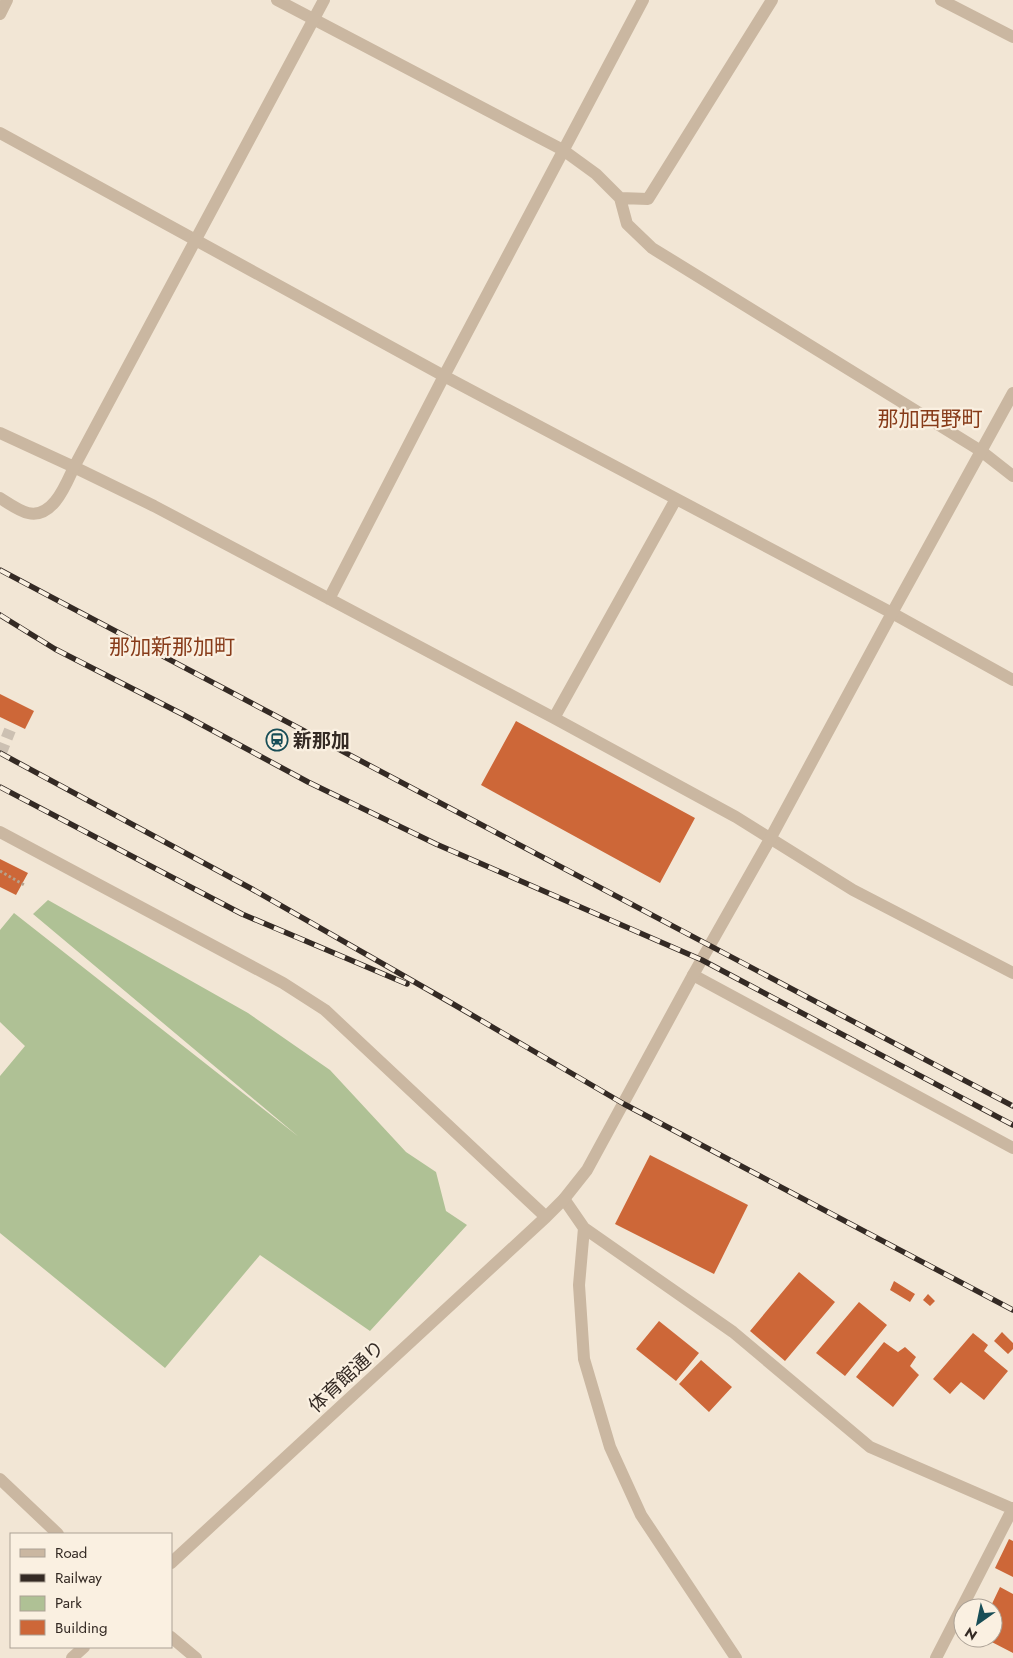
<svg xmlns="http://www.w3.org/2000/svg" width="1013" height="1658" font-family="Jost,'Noto Sans JP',sans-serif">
  <rect width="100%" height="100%" fill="#f2e6d5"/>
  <path fill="#afc195" d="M48,900l200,113 82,57 76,82 30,20 10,39 21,14 -97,106 -110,-76 -95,113 -165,-135v-157l25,-30 -25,-24v-92l14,-17 285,224 -266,-223z"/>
  <path fill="#cd6738" d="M0,694l34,17 -9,18 -25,-12z
    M516,721l179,97 -35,65 -179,-98z
    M0,859l28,14 -12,22 -16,-8z
    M650,1155l98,50 -34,69 -99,-50z
    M799,1272l36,30 -50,59 -35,-30z
    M894,1281l21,13 -5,8 -20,-12z
    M928,1294l7,7 -5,5 -7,-6z
    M859,1302l28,23 -42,51 -29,-23z
    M659,1321l40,32 -23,28 -40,-32z
    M1002,1332l11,11v6l-5,5 -14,-13z
    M973,1333l15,12 -4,6 24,20 -24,29 -23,-18 -11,12 -17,-15z
    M884,1342l14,10 7,-5 11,10 -6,9 9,9 -26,32 -37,-30z
    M701,1360l31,27 -23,25 -30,-28z
    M1009,1539l4,2v36l-18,-9z
    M1000,1587l13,7v59l-29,-15h9v-30h-3z"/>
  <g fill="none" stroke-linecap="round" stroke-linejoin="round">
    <path stroke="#ccc0b2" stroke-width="12" stroke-dasharray="12 6" stroke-linecap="butt" d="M0,755l10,-25"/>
    <path stroke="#b6a18b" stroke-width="3" stroke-dasharray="2.5 2.5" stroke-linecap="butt" d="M0,871l26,15"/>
    <path stroke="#cab7a1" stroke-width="12" d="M0,498c8,5 19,13 28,15 25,6 38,-29 46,-46"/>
    <path stroke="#cab7a1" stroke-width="12" d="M277,0l286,150 33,24 24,24 7,26 25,24 329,203 32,25
      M941,0l72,37
      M0,14l7,-14
      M0,133l444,243 448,237 121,67
      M620,198l28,1 124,-199
      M74,467l80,39 400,212 182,99 117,73 160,83
      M329,599l115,-223 199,-376
      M554,718l122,-219
      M693,975l320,173
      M564,1199l20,29 -5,57 5,74 26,88 31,68 95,143
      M584,1228l149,104 137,115 143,62
      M0,1479l58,55
      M171,1637l25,21
      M936,1658l77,-150"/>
    <path stroke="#cab7a1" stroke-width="12" d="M0,433l74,34 250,-467
      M0,832l283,151 42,27 221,207
      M171,1563l375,-346 18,-18 23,-29 106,-195 77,-136 122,-226 121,-220
      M72,1658l12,-11"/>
    <g stroke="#342a24" stroke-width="5.5">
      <path id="rail" d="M0,570l1013,536
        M0,615l55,34 127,65 126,68 128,62 266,116 311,165
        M0,753l252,136 201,115 171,100 389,206
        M0,787l242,127 165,70"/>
    </g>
    <use href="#rail" stroke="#faf0e1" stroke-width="4" stroke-dasharray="11" stroke-linecap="butt"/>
  </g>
  <defs>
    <g id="station-ring" transform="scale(1.125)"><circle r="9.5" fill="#faf0e1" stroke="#184e57" stroke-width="1.5"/><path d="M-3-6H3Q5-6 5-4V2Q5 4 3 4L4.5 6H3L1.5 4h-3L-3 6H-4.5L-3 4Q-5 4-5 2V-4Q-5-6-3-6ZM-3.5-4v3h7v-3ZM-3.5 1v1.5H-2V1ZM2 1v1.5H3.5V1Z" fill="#184e57"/></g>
  </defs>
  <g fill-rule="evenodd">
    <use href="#station-ring" x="277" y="740"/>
  </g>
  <g text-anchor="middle" stroke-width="4.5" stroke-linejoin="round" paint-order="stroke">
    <g font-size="19" font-weight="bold" fill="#342a24" stroke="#faf0e1" text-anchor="start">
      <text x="293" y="747">新那加</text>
    </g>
    <g font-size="19" fill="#342a24" stroke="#faf0e1">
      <text transform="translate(346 1376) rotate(-43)" y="7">体育館通り</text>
    </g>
    <g font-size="21" fill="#873b19" stroke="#faf0e1">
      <text x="930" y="426">那加西野町</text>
      <text x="172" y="654">那加新那加町</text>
    </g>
  </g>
  <rect x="10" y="1533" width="162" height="115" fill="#faf0e1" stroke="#aba195"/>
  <rect x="20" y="1549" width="25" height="8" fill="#cab7a1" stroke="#aba195"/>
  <text x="55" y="1558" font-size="15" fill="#342a24">Road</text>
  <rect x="20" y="1574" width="25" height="8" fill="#342a24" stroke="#aba195"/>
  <text x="55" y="1583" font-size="15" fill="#342a24">Railway</text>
  <rect x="20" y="1596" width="25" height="15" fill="#afc195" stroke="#aba195"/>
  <text x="55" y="1608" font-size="15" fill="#342a24">Park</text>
  <rect x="20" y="1620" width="25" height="15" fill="#cd6738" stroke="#aba195"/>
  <text x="55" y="1633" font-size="15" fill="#342a24">Building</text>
  <g transform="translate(978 1623) rotate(213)"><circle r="24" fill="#faf0e1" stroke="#aba195"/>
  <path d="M0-4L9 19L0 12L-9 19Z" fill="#184e57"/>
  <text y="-8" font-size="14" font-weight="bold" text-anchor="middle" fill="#342a24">N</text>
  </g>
</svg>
